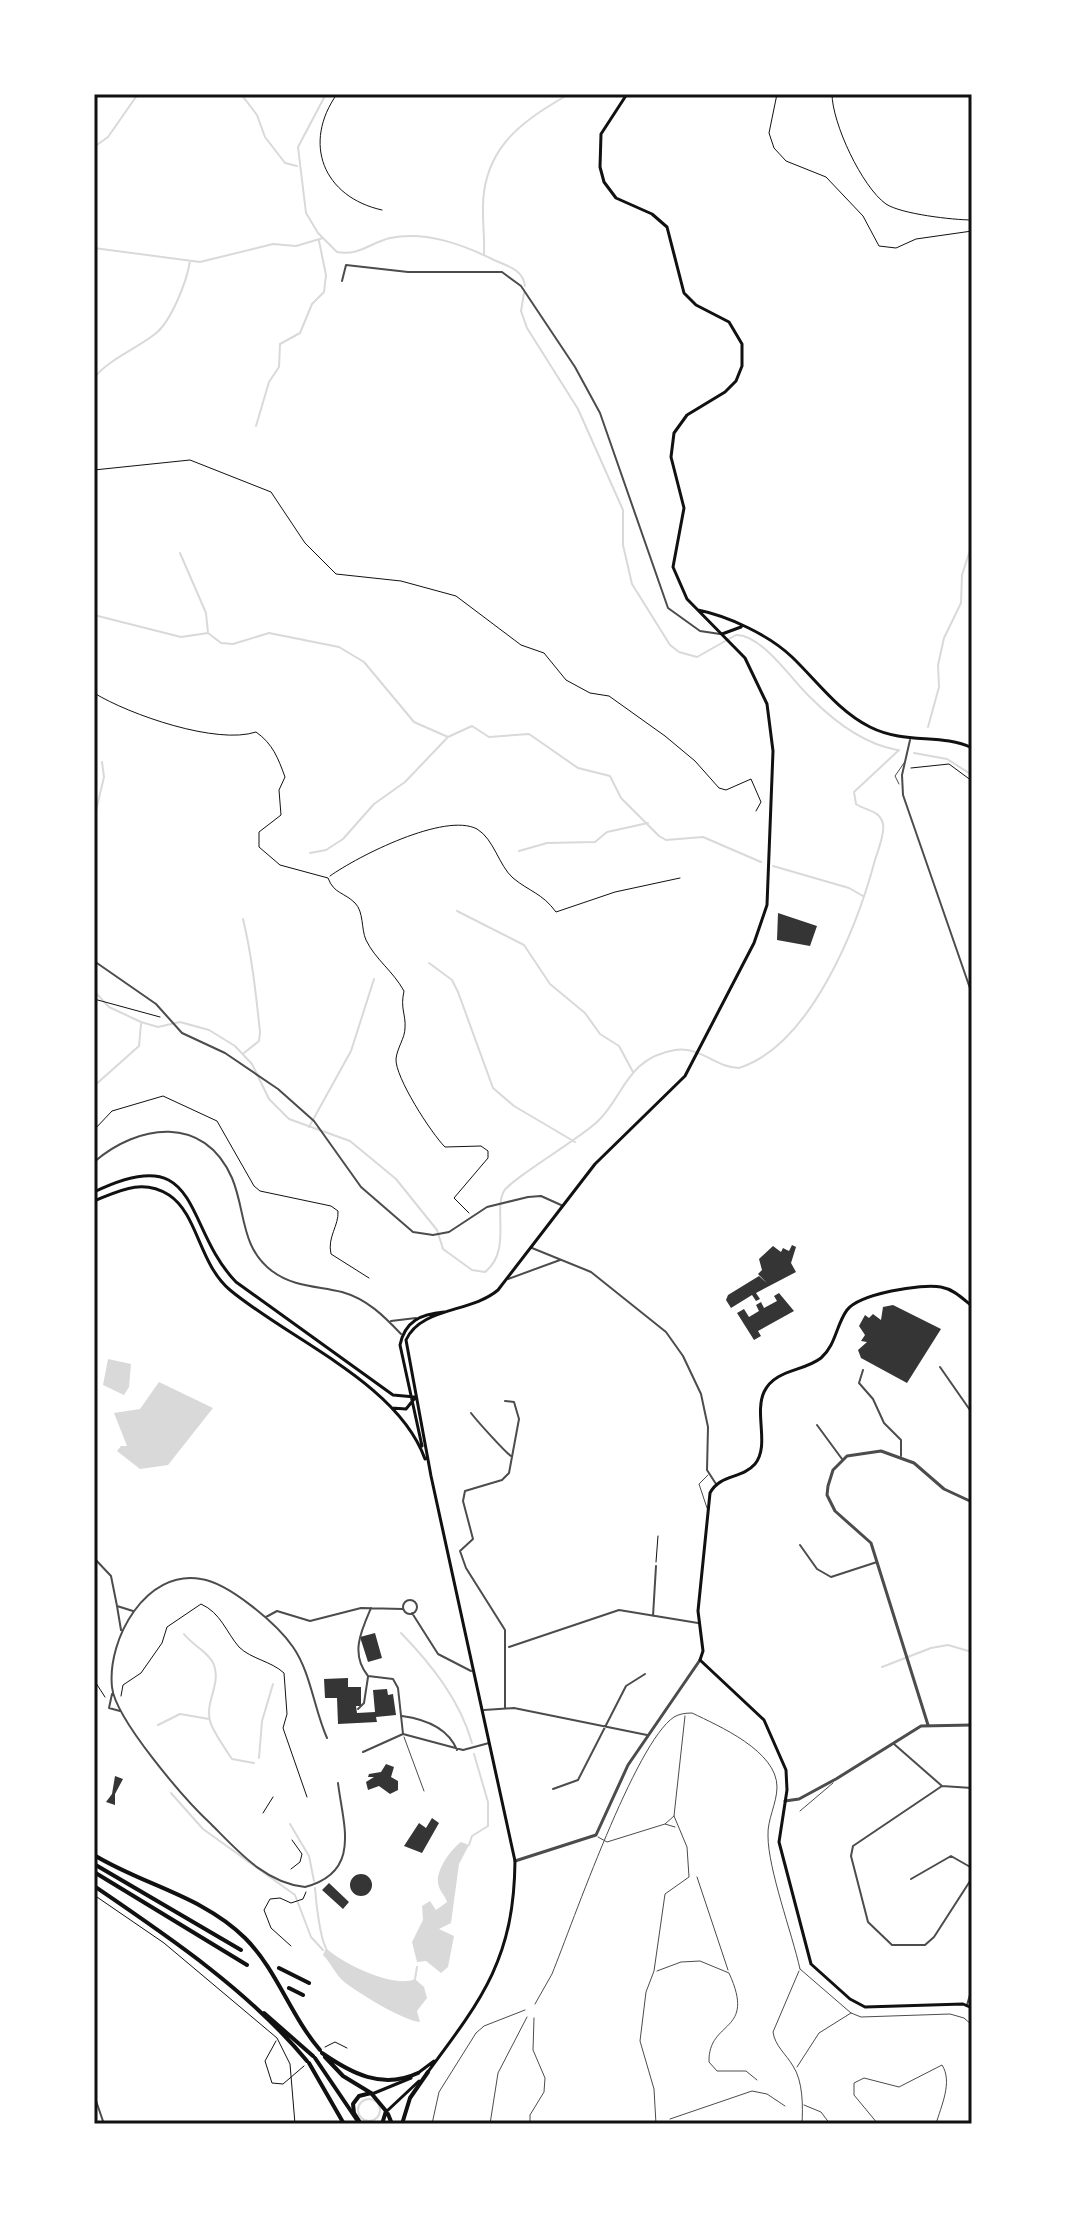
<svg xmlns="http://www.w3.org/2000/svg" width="1066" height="2218" font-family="'Noto Sans',sans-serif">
  <rect width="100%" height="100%" fill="#fff"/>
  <path fill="#d9d9d9" d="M108,1359l23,5 -2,23 -5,8 -21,-10z
    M159,1382l54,26 -45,57 -28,4 -23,-18 4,-5h6l-13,-33 26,-4z
    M461,1842l8,3 -10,19 -8,59 -12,6 15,7 -6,31 -7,6 -15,-12 -9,1 -5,-20 11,-22 -1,-14 8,-5 6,9 11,-8c-2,-7 -8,-11 -9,-19 -2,-13 13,-34 23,-41z
    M326,1948c15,15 68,41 89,31l9,8 3,11 -10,13 3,11c-16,-1 -64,-30 -78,-42 -8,-8 -11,-17 -19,-25z"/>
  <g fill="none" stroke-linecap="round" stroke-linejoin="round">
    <path stroke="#d9d9d9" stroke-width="2" d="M241,94l16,21 8,22 20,26 12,3
      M326,94l-28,53 8,66 12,20 19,19c22,4 33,-9 53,-14 36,-7 72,6 104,22 13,6 29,9 31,26
      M94,147l14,-10 30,-43
      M94,248l106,14 73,-18 23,2 27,-8
      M484,254c1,-20 -3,-42 0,-62 7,-51 44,-74 85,-98
      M524,293l-3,18 6,17 51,81 45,101v35l9,39 38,61 9,7 18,5 39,-22c26,-1 57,47 76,64 23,23 53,45 85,51
      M94,378c15,-19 42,-29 61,-44 16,-12 32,-53 35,-73
      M256,426l13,-44 10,-15 1,-23 20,-11 12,-29 12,-12 2,-17 -7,-34
      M180,553l26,60 2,20
      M94,615l87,22 27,-4 13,10 12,1 36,-11 70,14 25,15 50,60 34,15 24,-11 17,11 40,-3 49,34 32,8 11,22 38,38 7,4 37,-3 58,25
      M928,727l11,-40 -1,-22 6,-27 17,-35 1,-28 10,-31
      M914,753l33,6 25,16
      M94,819l10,-42 -2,-15
      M519,851l28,-8 48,-1 12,-10 41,-9
      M310,853l16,-3 17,-11 31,-35 31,-22 42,-44
      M773,866l76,22 14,8
      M457,911l67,34 26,39 35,29 15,21 19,12 14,26
      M243,919c9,37 13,76 17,113l-1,9 -15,12
      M429,963l23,17 6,12 35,96 21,18 61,36
      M94,991l15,16 32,15 17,5 22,-5 29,8 26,16 17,18 17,35 20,20 61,22 46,38 41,51 6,19 29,21 13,2c27,-21 8,-62 19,-81 7,-12 75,-52 93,-69 27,-25 29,-64 78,-72 25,-4 42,18 64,18 72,-23 118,-141 136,-208 3,-10 10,-26 8,-36 -3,-14 -17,-13 -27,-20l-2,-12 45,-42
      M94,1086l45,-40 2,-22
      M309,1127l42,-76 23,-72
      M401,1633c30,31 59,67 71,110
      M184,1634c8,11 26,19 30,31 7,20 -9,36 -4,56 2,9 16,29 22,38l22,4
      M882,1667l49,-19 17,-3 24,7
      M158,1725l22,-11 29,5
      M259,1758l3,-37 11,-37
      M171,1793l32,36 92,66 16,42 12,13
      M290,1824l19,32 5,25
      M469,1845l3,-9 16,-10v-24l-14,-48
      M315,1888c1,14 5,50 11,60
      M415,1979l2,-12
      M358 2110a11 11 0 1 1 22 0a11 11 0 1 1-22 0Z"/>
  </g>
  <path fill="#353535" d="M778,913l39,13 -7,20 -33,-6z
    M792,1245l4,2 -5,16 5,9 -40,21 4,6 -4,2 -4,-6 -21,13 -5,-8 2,-5 31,-19 8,7 -9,-9 4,-4 -3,-11 14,-13 8,6 2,-4 6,3z
    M779,1293l15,18 -36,20 3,5 -7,4 -17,-27 7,-4 5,8 10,-6 -3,-6 5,-3 3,6 13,-7 -3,-5z
    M893,1305l48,24 -34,54 -46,-25 -3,-8 9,-8 -6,-1 4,-6 -6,-9 6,-11 4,3 4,-4 8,6 2,-13z
    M375,1633l7,25 -14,4 -8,-25z
    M348,1678v9h13v19h-5l1,7 18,-1 -2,-22 14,-1 1,6 5,-1 3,21 -20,2 1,5 -39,2 -1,-26h-12l-1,-19z
    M386,1764l8,3 -3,10 7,4v9l-8,4 -11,-8 -11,4 -2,-8 8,-5h-6l1,-3 12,-2z
    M115,1776l8,3 -8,15v11l-9,-3 6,-8z
    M432,1818l7,5 -17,30 -18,-7 15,-23 7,5z
    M350 1885a11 11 0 1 1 22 0a11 11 0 1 1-22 0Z
    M329,1883l20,19 -6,7 -21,-19z"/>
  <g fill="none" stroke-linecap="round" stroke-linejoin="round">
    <path stroke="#111" stroke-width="1" d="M337,94c-35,49 -14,103 45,116
      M777,94l-8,39 5,15 12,13 40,16 37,39 16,30 17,2 20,-9 56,-8
      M832,94c0,29 30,93 54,110 15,10 67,16 86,16
      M94,470l96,-10 81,32 34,51 31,31 65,7 55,15 65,49 23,8 22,27 24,13 19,3 56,40 30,25 24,27 7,2 25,-11 10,23 -5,9
      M94,693c36,22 123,52 162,39 17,12 22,26 29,45l-6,13 2,25 -22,17v15l21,18 48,13c6,16 16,14 27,25 9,9 6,26 11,37 9,19 27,31 38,51 -4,18 2,23 1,37 0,10 -8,20 -9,31 -1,18 35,74 49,88l36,-1 7,5v7l-34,40 15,15
      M911,768l38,-4 23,17
      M330,876c28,-20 115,-64 147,-47 17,10 22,37 36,49 17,14 29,15 43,34l59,-20 65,-14
      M94,999l66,18
      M94,1130l18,-19 51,-15 54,25 37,65 6,5 71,15 7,5c1,15 -11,26 -7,43l38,24
      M656,1562l2,-26
      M94,1680l11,17
      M121,1696l2,-11 18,-12 21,-30 5,-16 34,-23c20,9 25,28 38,43 12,12 32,14 45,26l3,41 -4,14 24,69
      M263,1813l10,-16
      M291,1869l9,-7 2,-8 -10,-14
      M94,1895l70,48 113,95 13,26 5,60
      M291,1946l-20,-18 -7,-18 6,-11 10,-1 11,5 12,-4 3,-7
      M276,2041l-11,20 7,22 11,1 21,-18
      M325,2047l10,-5 12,6"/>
    <path stroke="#4c4c4c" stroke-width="1" d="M899,784l-4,-8 9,-13
      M707,1508l-8,-24 9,-9
      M404,1737l20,54
      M800,1811l33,-28
      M674,1816l-9,8 10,3
      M598,1837l9,5 58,-18
      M697,1877l31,93
      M800,1969l51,44 10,4 89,-3 14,4 8,7
      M657,1971l24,-9 19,-1 29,12c28,61 -21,46 -20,89l8,9h29l11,9
      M799,1971l-26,61c2,14 13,22 20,34 10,15 10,40 9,58
      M535,2004l17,-30c21,-52 83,-231 122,-257 5,-3 11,-4 18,-4 27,13 85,38 85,74 0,16 -10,33 -9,49 0,33 24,97 32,133
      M797,2067l22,-34 32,-20
      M804,2105l17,7 9,12
      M670,2119l82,-28 15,3 18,12
      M432,2124l7,-32 37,-59 8,-7 41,-16
      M490,2124l8,-51 29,-56
      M530,2124v-9l14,-23 1,-14 -12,-28 1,-32
      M656,2124l-2,-35 -14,-48 6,-49 8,-21 11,-77 24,-17 -2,-30 -13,-31 11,-100
      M878,2124l-24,-29v-12l10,-5 35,9 43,-22c11,17 -1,41 -6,59"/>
    <path stroke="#4c4c4c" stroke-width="2" d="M342,281l4,-16 62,7h94l19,14 54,81 25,46 68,195 32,23 20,3
      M910,740l-8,35 1,20 69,199
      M94,961l62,43 26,29 43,20 53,36 36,32 47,66 52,45 20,3 16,-3 38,-25 41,-10 13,-1 20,9
      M94,1162c44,-38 110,-48 138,16 14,33 8,69 40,93 21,16 46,15 70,21 25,7 42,24 59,42
      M532,1248l59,24 75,60 17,24 18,38 7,33 -1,43 9,14
      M508,1279l52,-19
      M391,1321l25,-3
      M940,1367l32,46
      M863,1370l-4,13 14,16 11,24 17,17v16
      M505,1401l9,1 5,17 -10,54 -7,7 -37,11 -2,10 10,38 -13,12 6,17 39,62v78
      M471,1413c6,8 35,40 40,43
      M817,1425l25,34
      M800,1545l17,24 14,8 46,-15
      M94,1558l17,18 6,30
      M403 1607a7 7 0 1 1 14 0a7 7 0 1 1-14 0Z
      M371,1608c-10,23 -21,46 -3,68l25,3 5,9 5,46
      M412,1613l26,41 33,17
      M653,1616l3,-50
      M266,1617l11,-6 33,10 51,-13 42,1
      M121,1630l-4,-24 16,5
      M509,1647l110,-37 79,13
      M112,1694l-3,14 11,3
      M358,1709l6,-6 4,-26
      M484,1710l30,-2 133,27
      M402,1716c22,3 46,12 55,34
      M327,1738c-13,-29 -16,-65 -34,-91 -16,-23 -64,-64 -92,-68 -55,-10 -94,60 -89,108 3,32 74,114 99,137 27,27 54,59 94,63 57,-15 38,-62 33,-104
      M894,1744l48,42 30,2
      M363,1752l40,-18 60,16 26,-7
      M942,1786l-89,60 -2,10 17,66 24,23h33l9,-8 38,-59
      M553,1789l25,-9 48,-94 19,-12
      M911,1879l40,-23 21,12
      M967,2005l5,-17
      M94,2095l10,29"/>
    <path stroke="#4c4c4c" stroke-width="3" d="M928,1725l-57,-182 -36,-32 -8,-16 1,-9 5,-16 14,-14 34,-5 33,12 30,26 28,13
      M785,1801l14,-2 37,-20 85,-53 51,-1
      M515,1861l81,-26 32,-70 72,-105"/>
    <path stroke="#111" stroke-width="3" d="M698,610c30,6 71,25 94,47 25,24 46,54 78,70 36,18 71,6 102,21
      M722,634l19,-7
      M94,1192c109,-53 88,34 142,90l157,113 22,2
      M94,1201c25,-10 48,-23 75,-6 29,19 30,69 61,95 60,50 168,93 195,169
      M972,1306c-10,-8 -19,-17 -31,-19 -19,-4 -82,7 -94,23 -11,15 -11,35 -26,48 -18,14 -46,11 -57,34 -10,22 6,53 -9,72 -13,15 -35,10 -45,29l-12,118 5,40 -3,9 64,60 22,50 1,20 -8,52 32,122 39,35 15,8 98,-3 9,4
      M392,1408l14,1 9,-11
      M422,1446l-22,-101c5,-24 21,-31 44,-33
      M418,2073l16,-12
      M427,2073c56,-75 87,-115 88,-212l-84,-385 -25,-136c15,-33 65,-27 92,-50l97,-126 90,-88 69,-133 13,-38 6,-154 -6,-47 -22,-46 -58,-59 -14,-32 11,-59 -13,-51 3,-24 13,-18 38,-23 11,-11 6,-15v-22l-13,-22 -33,-17 -12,-12 -17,-66 -15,-13 -36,-16 -12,-16 -4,-15 1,-33 26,-40
      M372,2094l39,-16
      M387,2111l32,-30"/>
    <path stroke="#111" stroke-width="4" d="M388,2114l4,10
      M361,2124l-7,-11 -1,-9 6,-8 12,-3 15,18 -4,13
      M402,2124l8,-26 18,-26"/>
    <path stroke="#111" stroke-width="4" d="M94,1855c49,30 109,41 151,83 32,32 45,77 75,112
      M94,1864l147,86
      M94,1872l153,93
      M94,1886c75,51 155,105 213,175
      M279,1968l30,15
      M289,1988l14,7
      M264,2013l49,43
      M322,2053c29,20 60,37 96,20
      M325,2057l18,19 28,17
      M315,2058l42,62
      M309,2063l35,61"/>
  </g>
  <rect width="1066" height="2218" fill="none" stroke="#ffffff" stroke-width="192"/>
  <rect x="96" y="96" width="874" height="2026" fill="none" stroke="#111" stroke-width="3"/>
</svg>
